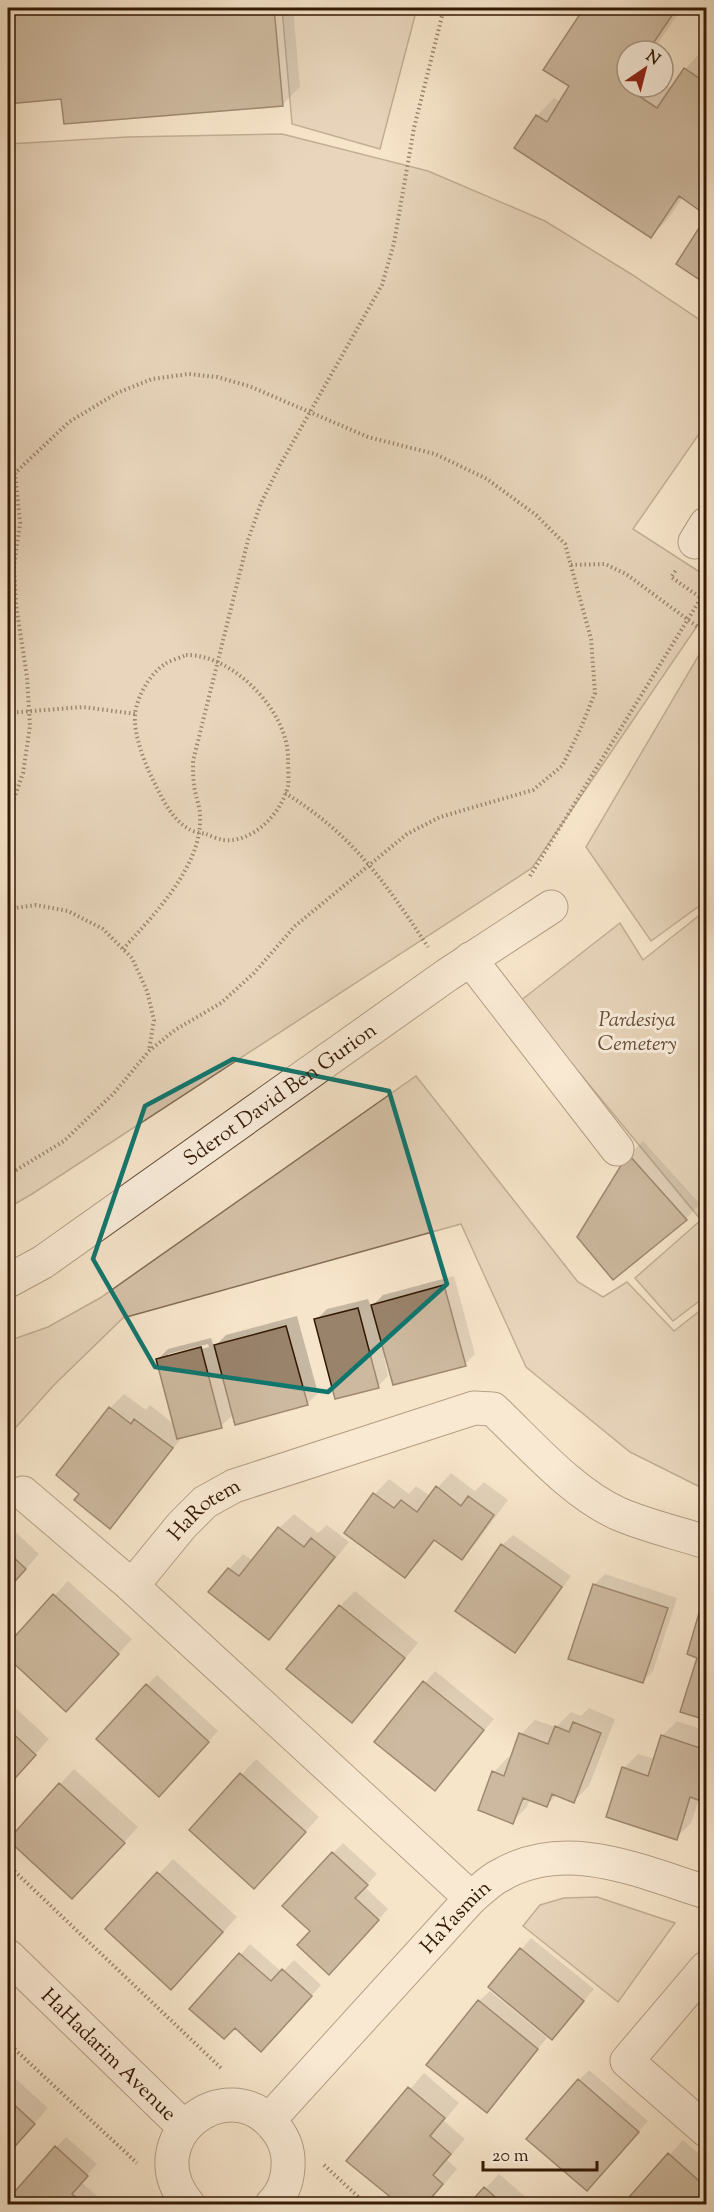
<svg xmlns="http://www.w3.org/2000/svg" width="714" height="2212" font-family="'Sorts Mill Goudy',serif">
  <rect width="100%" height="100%" fill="#f7e5cb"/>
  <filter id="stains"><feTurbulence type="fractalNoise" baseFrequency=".00333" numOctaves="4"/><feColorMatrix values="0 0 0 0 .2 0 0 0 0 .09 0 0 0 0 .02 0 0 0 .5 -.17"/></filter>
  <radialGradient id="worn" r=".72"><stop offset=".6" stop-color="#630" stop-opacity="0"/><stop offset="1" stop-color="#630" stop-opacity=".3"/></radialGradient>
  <path fill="#d6c2a9" stroke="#846e56" stroke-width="1.5" d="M282,8h135l-37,141 -88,-25z
    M282,134l146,37 117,50 86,53 75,50v100l-73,105 73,47v37l-174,255 -500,326 -24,14v-1064l119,-7z
    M706,643v258l-55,40 -65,-94z
    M706,910v386l-33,25 -38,-43 66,-58 -181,-219 100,-78 23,37z
    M416,1076l162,206 25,15 24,-15 47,49 32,-25v184l-76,-38 -104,-85 -65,-143 -338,94 -68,66 -47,52v-95l40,-14 52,-29z
    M597,1897l78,26 -57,79 -95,-76 17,-21 24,-7z"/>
  <path fill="#0003" fill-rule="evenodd" d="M8,8h285l7,79 -18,18 -219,-7 -55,4z
    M586,8h96l-29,43h-26v36h36v-4l8,5 14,-19 17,-18 4,3v159l-23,-16 -15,22 -18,18 -113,-121 17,-18 7,4 10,-16 -26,-17z
    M706,219v63l-28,-19z
    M643,1141l57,63 -14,15 -73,59 16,-123z
    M454,1276l21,78 -10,10 -79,-8 -2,1 4,19 -10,10 -62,-66 11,-11 41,-10 3,8 12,-12z
    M297,1316l21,77 -11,11 -73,10 -13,12 -38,10 -59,76 -14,15 -29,-33 29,-86 14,-14 22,16 4,-5 25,20 -17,-66 10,-10 43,-11 3,9 12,-12zM208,1344l1,3 -41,10v-3z
    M451,1473l24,18 9,-9 24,18 -32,43 -15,15 -25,-19 -17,23 -14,14 -59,-43 29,-39 14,-15 20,15 7,-8 14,10z
    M294,1514l24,19 9,-8 22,17 -66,81 -14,15 -40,-69 14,-15 10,7 26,-33z
    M8,1525l31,29 -31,35z
    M513,1535l58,41 -46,65 -10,10 -13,-106z
    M605,1574l72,24 -24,73 -10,10 -49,-96z
    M68,1581l64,58 -66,71 -58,-54v-10z
    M355,1591l63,52 -52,63 -14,15 -64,-52 52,-63z
    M706,1608v111l-24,-8 17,-54 1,-43z
    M435,1671l59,48 -59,70 -59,-47z
    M157,1675l61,56 -49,54 -22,-100z
    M8,1701l41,38 -41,46z
    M589,1708l26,11 -26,67 -15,15 -17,-6 -10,10 -17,-6 -3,8 -15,15 -32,-13 14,-37 14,-15 4,2 9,-25 14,-14 21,7 15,-15 10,4z
    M677,1721l29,10v70l-7,-2 -8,24 -15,15 -52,-70 14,-14 17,5 7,-23z
    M256,1759l63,58 -51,55 -77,-43z
    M74,1769l64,58 -51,56 -78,-44z
    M343,1843l34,31 -12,13 23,22 -49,54 -27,-32 21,-78z
    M173,1859l64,58 -51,56 -27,-99z
    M531,1938l63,51 -42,49 -62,-51z
    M250,1944l32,28 12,-12 27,25 -49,55 -81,-31z
    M490,1991l57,47 -60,73 -8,-110z
    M589,2070l59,51 -51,58 -18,-99z
    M8,2072l40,36 -40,46z
    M424,2073l35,30 -15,18 21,18 -18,21 10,9 -28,33 -3,2h-25l-53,-43z
    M66,2137l31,27 -16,18 25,22h-98v-3z
    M683,2140l23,20v44h-81z
    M499,2174l35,30h-63z"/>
  <path fill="#99836b" stroke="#331904" stroke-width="1.5" d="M8,8h266l9,98 -219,18 -3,-25 -53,5z
    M584,8h93l-29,43h-21v32l-2,4 32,21 27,-40 22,15v132l-27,-19 -28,42 -137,-90 22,-33 11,7 22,-36 -26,-16z
    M706,217v67l-30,-20z
    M628,1154l59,66 -74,60 -36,-43z
    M444,1285l22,81 -73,19 -22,-80z
    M358,1308l21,80 -44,11 -21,-80z
    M286,1326l22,79 -73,20 -21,-80z
    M201,1347l21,81 -45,11 -21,-80z
    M109,1407l22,17 3,-5 39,29 -63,81 -36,-29 5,-6 -23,-19z
    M436,1486l25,20 7,-10 26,19 -32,45 -28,-20 -29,38 -61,-45 29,-40 21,15 7,-8 16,12z
    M278,1527l26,20 7,-9 24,19 -66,83 -61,-48 20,-24 11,8z
    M501,1544l61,43 -47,66 -60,-42z
    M8,1552l18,17 -18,20z
    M593,1584l75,24 -25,75 -75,-24z
    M53,1594l66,60 -53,58 -58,-54v-14z
    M339,1605l66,53 -53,65 -66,-54z
    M699,1613l7,3v104l-26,-8 17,-54 -10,-4z
    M423,1681l61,49 -49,61 -61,-49z
    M146,1684l63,58 -50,55 -63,-58z
    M573,1722l28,11 -27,70 -22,-9 -5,13 -24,-9 -10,26 -35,-14 14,-39 12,5 15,-43 29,11 7,-18 14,6z
    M8,1729l28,26 -28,31z
    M661,1735l45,15v53l-16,-6 -13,43 -71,-23 16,-50 26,9z
    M240,1773l66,59 -52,57 -65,-59z
    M59,1783l66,60 -53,56 -64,-59z
    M332,1852l36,33 -13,13 24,22 -50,55 -32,-30 13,-14 -28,-25z
    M157,1872l66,60 -52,58 -66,-61z
    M520,1948l64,53 -32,39 -64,-53z
    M239,1953l32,28 11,-12 30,27 -51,56 -26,-24 -11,11 -35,-30z
    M478,2000l60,49 -51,64 -61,-48z
    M578,2079l61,53 -52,59 -61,-52z
    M408,2087l37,31 -15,18 21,18 -18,21 10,9 -17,20h-27l-53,-43z
    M8,2099l27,25 -27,30z
    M55,2146l33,30 -16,18 12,10h-76v-5z
    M668,2153l38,34v17h-83z
    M484,2187l19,17h-34z"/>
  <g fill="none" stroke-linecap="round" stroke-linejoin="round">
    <g stroke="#644c36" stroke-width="35">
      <g id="minor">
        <path d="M695,542l11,-18"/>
        <path d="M470,959l147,190"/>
        <path id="s1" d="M8,1281l35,-19 404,-287 104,-68"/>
        <path d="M23,1493l109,93"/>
        <path id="s2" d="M471,1898l-339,-312 50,-61 23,-23 29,-16 240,-78 19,1c37,35 79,84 126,105 28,12 59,19 87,28"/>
        <path id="s3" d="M8,1956l176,171"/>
        <path d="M706,1968l-79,93 79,69"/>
        <path id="s4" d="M269,2120l202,-222c10,-8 19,-18 30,-23 66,-38 140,-3 205,17"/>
        <path d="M188,2204c-53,-65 38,-134 85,-79 9,10 14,20 15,33 1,18 -3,34 -16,46"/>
      </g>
    </g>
    <path stroke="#331904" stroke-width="4" stroke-dasharray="1.5 3" stroke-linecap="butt" d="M8,467l7,6
      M571,565l34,-1 21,10 80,59
      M186,655c47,-1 103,57 102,104 0,8 1,19 0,27 -7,28 -35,57 -65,54 -5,-1 -12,-4 -17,-6 -5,-1 -13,-2 -17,-5 -16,-9 -25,-27 -33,-43 -9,-17 -20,-44 -21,-64 -2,-20 14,-48 30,-58 6,-4 15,-6 21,-9z
      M8,713l75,-6 53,7
      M285,793c67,41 100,89 143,154
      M8,816l15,-43 7,-47 -3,-49 -11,-72 -2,-39 6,-43 -5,-50 54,-51 48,-29 35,-14 37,-5 28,3 32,9 119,51 67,17 52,25 49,36 29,29 26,95 4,54 -15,37 -18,36 -29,24 -93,27 -33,17 -112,92 -41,47 -33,30 -46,27 -26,21 -35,42 -50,48 -56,34
      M530,876l171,-278 -30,-21 5,-7
      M8,909l28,-4 32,6 35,18 29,29 15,33 7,29 -5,30
      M123,949c30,-33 80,-84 77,-133 0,-10 -5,-21 -6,-31 -1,-8 -1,-16 -1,-24l55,-221 13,-37 19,-38 102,-180 12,-42 20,-115 30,-120
      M8,1865l214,204
      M8,2043l129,120
      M324,2165l42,39"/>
    <use href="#minor" stroke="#faeedd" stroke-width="33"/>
  </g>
  <path d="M0 0H714V2212H0ZM233,1059l156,32 58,193 -119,108 -173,-25 -62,-108 52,-153z" fill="#f7e5cb" fill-opacity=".55" fill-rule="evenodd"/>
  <path fill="none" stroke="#0f766e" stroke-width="4.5" stroke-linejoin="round" d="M233,1059l156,32 58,193 -119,108 -173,-25 -62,-108 52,-153z"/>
  <g text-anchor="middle" stroke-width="6" stroke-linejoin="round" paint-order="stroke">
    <g font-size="21" font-style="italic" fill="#644c36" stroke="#faeedd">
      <text x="637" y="1026">Pardesiya<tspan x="637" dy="24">Cemetery</tspan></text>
    </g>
    <g font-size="21" fill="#331904" stroke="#faeedd">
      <text dy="7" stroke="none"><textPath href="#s1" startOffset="330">Sderot David Ben Gurion</textPath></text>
      <text dy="7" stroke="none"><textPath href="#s2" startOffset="567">HaRotem</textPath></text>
      <text dy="7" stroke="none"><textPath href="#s4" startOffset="276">HaYasmin</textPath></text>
      <text dy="7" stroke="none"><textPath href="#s3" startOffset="141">HaHadarim Avenue</textPath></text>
    </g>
  </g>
  <rect width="714" height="2212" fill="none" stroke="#f7e5cb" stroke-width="30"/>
  <rect x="9" y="9" width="696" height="2194" fill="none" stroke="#331904" stroke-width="3"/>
  <rect x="15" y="15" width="684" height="2182" fill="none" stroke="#331904" stroke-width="1.5"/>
  <g transform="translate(645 69) rotate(35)"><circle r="28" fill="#faeedd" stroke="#aa9986" stroke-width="1.5"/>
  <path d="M0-4.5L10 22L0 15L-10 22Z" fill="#8f2418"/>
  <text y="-9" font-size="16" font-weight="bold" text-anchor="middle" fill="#331904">N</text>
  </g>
  <path d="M483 2161v9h114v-9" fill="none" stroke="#331904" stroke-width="3"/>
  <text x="492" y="2161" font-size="18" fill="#331904" stroke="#faeedd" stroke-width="4.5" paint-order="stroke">20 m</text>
  <rect width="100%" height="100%" filter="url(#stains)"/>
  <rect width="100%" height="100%" fill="url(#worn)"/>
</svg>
